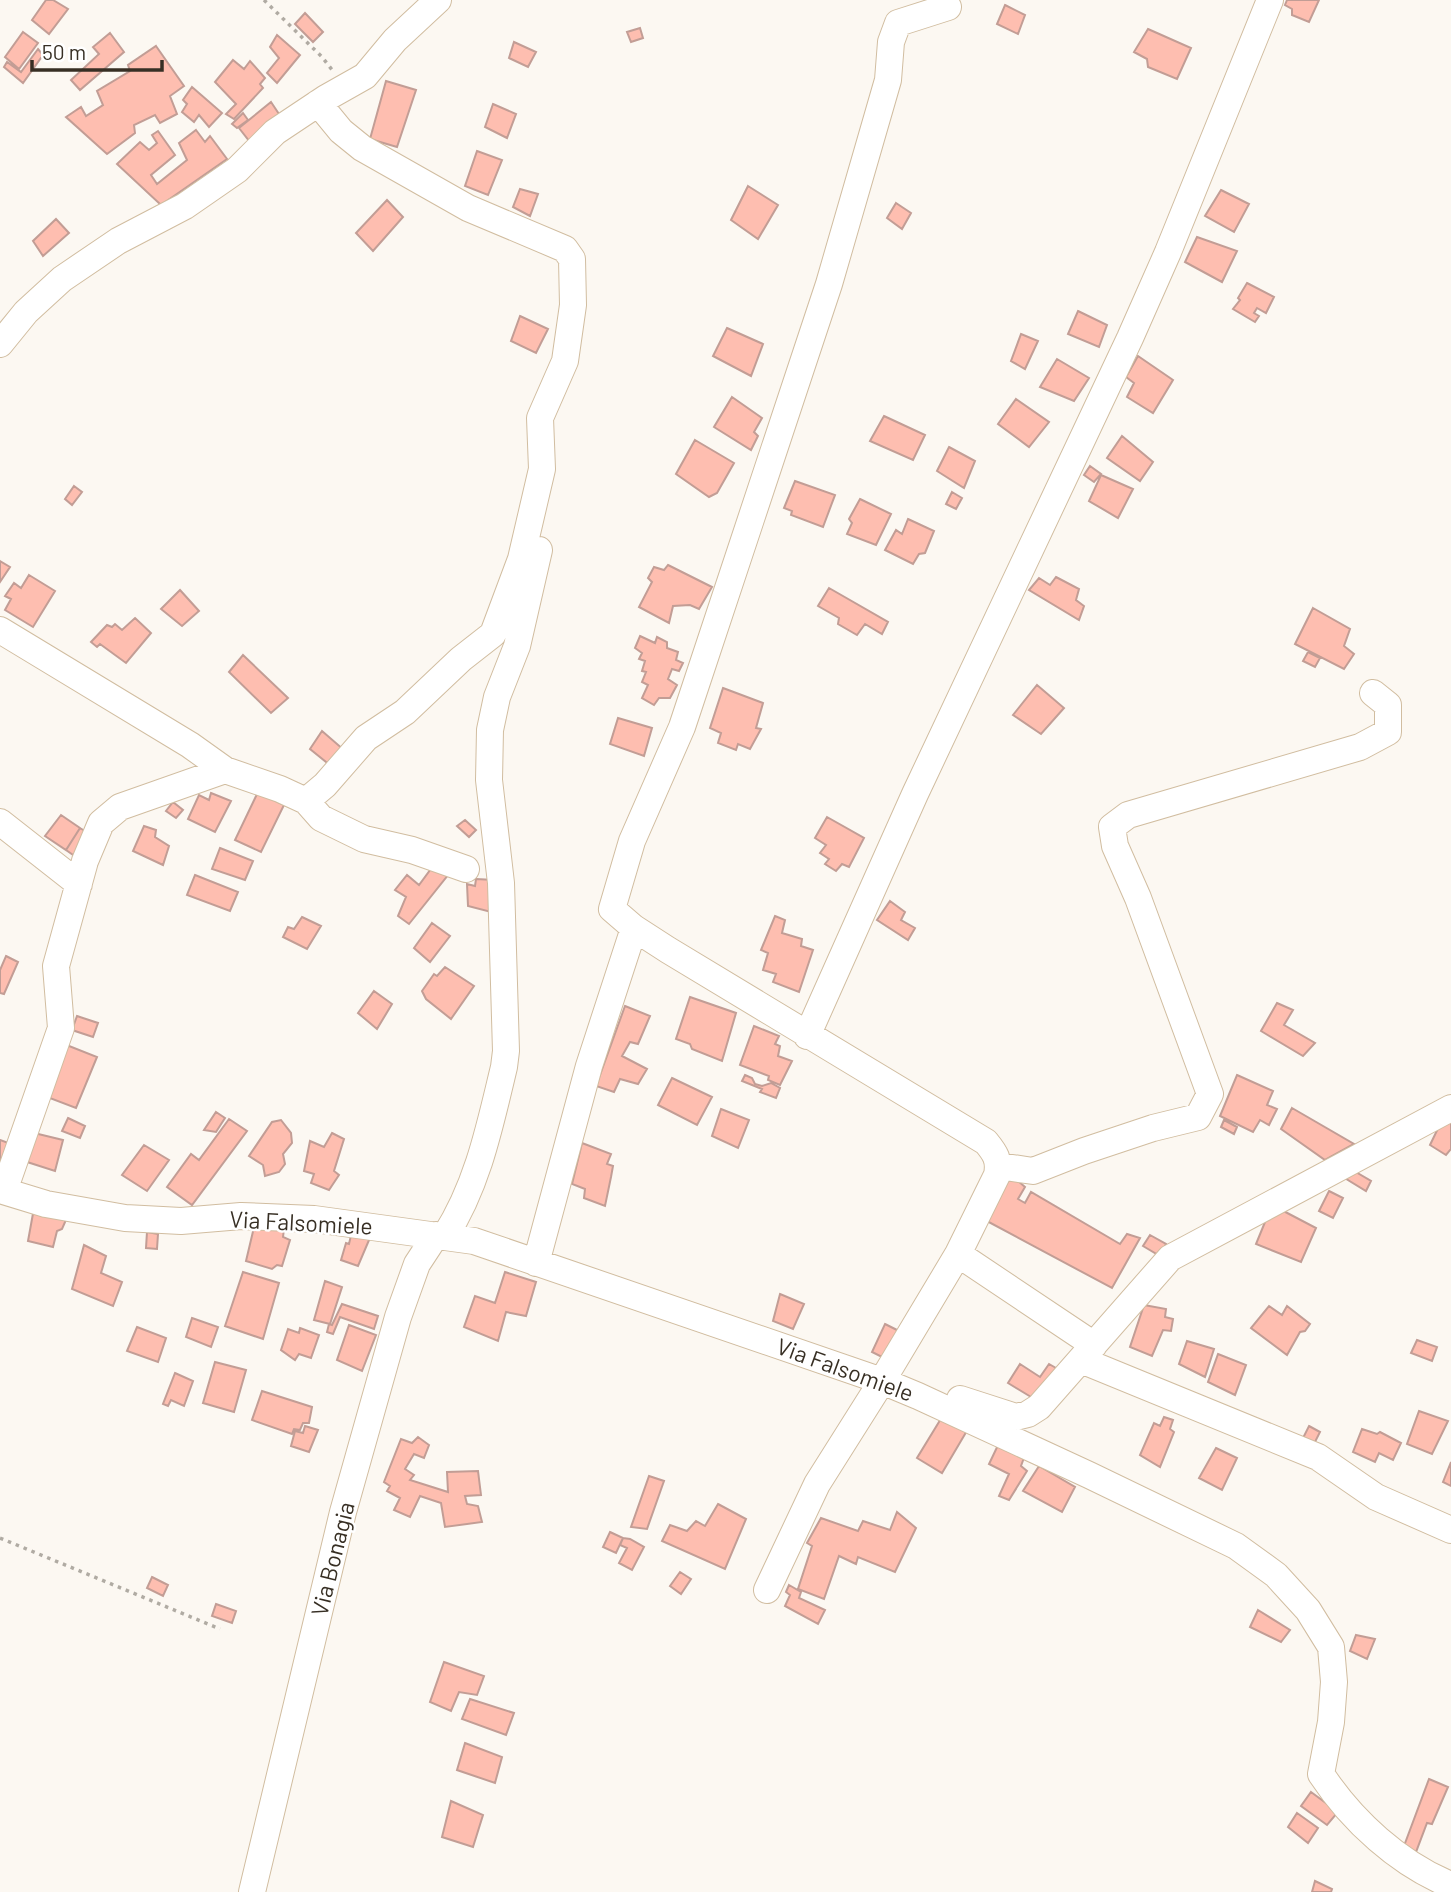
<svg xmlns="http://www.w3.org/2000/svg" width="1451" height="1892" font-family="Barlow,sans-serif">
  <rect width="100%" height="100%" fill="#fcf8f2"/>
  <path fill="#febeb0" stroke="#c29d95" stroke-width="2" d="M46,0h7l15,9 -19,25 -17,-14z
    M1287,0h32l-10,22 -17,-7v-6l-7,-4z
    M1005,5l20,10 -7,19 -21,-10z
    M305,13l18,19 -10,10 -18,-18z
    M640,28l3,10 -12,4 -4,-10z
    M1148,29l43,19 -14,31 -29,-12 -1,-8 -13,-7z
    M23,32l15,11 -19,26 -14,-12z
    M110,33l14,19 -44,38 -9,-10 28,-26 -6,-7z
    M277,35l23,20 -23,28 -10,-10 12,-15 -9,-11z
    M514,42l22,10 -8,15 -19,-9z
    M156,46l28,40 -14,10 7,18 -17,9 -5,-8 -21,10 1,8 -28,21 -41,-37 15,-10 5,9 17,-11 -6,-14 33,-20 -2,-6z
    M38,49l5,6 -20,28 -19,-16 3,-5 14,10z
    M233,60l11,9 6,-8 15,17 -5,6 3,4 -29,31 -8,-5 10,-10 -21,-22z
    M386,81l30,9 -19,57 -27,-8z
    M192,87l30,26 -13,14 -10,-12 -5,7 -12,-10 5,-8 -4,-4z
    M271,102l10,15 -31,25 -11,-14z
    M493,104l23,10 -9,24 -22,-11z
    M243,113l5,7 -11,8 -5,-4z
    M196,130l9,12 5,-6 17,23 -66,46 -44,-41 23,-22 9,8 8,-7 -5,-8 6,-4 17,24 -24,20 6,9 30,-24 -8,-17z
    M477,151l25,9 -14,35 -23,-9z
    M748,186l30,19 -20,34 -27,-19z
    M520,189l18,5 -8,22 -17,-9z
    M1221,190l28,14 -15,28 -29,-16z
    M387,200l16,17 -30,34 -17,-18z
    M896,203l15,10 -9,16 -15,-11z
    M56,219l13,14 -26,23 -10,-15z
    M1197,237l40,14 -15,31 -37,-20z
    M1247,283l27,14 -8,16 -9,-5 -3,5 5,3 -4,6 -22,-13 7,-9 -2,-2z
    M1078,311l29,14 -8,22 -31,-13z
    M520,316l28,13 -12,24 -25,-12z
    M727,328l36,16 -12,32 -38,-20z
    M1021,334l17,7 -13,28 -14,-8z
    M1138,356l35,24 -20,33 -26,-16 7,-14 -8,-6z
    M1057,359l32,19 -15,23 -34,-14z
    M732,397l30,21 -8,14 4,4 -7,14 -37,-23z
    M1016,399l33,23 -20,25 -31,-23z
    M884,416l41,19 -12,25 -43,-19z
    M1122,436l31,26 -13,19 -33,-23z
    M695,440l39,23 -17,30 -8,4 -33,-23z
    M949,447l26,14 -11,27 -27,-17z
    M1090,466l11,8 -7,8 -10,-7z
    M1101,475l32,14 -15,29 -29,-17z
    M795,481l40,14 -12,32 -32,-12 1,-4 -8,-3z
    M74,486l8,6 -10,13 -7,-6z
    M952,492l10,6 -6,11 -10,-5z
    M860,499l31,15 -15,31 -29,-11 5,-11 -3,-4z
    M908,519l26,12 -9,22 -6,1 -6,10 -28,-14 11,-20 6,4z
    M0,561l10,6 -10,15z
    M668,565l44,22 -13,22 -9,-4 -17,1 -4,17 -30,-16 13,-25 -4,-4 6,-11 10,3z
    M29,575l26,16 -22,36 -28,-17 6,-11 -6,-3 9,-13 7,5z
    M1056,577l23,12 -3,11 8,6 -5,14 -50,-30 10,-12 11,7z
    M829,588l59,34 -6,12 -17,-10 -8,11 -19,-11 1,-6 -21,-12z
    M180,590l19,21 -17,15 -21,-17z
    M1313,608l37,21 -6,17 10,8 -10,15 -49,-25z
    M135,618l16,15 -25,30 -26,-19 -3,3 -6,-5 16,-17 5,2 3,-3 7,6z
    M640,636l15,7 2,-6 10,5v6l11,4 -2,8 7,3 -4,8 -7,-2 -4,10 9,6 -7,13h-11l-5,7 -12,-7 6,-13 -6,-3 4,-10 -4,-1 3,-10 -6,-2 3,-6 -7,-5z
    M1308,652l12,6 -5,9 -12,-6z
    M243,655l45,43 -17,15 -42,-41z
    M1037,685l27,23 -23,26 -28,-19z
    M723,688l40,15 -7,25 5,1 -11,20 -12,-5 -2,6 -18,-7 3,-10 -11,-5z
    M618,718l34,10 -8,28 -34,-12z
    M322,731l22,19 -13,16 -21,-17z
    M258,792l26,13 -23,47 -26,-12z
    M211,793l20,8 -16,31 -27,-13 11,-24 10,5z
    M173,802l10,8 -7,8 -10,-7z
    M61,815l19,13 -14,22 -21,-14z
    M827,817l37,21 -15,29 -7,-3 -6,7 -11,-7 4,-5 -9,-6 6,-8 -11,-7z
    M465,820l11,10 -7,7 -12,-11z
    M144,826l12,4 -1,7 14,9 -6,19 -30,-14z
    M80,828l8,5 -12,24 -10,-7z
    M220,848l33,13 -8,19 -33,-11z
    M436,862l16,8 -43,54 -11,-8 8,-19 -11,-7 12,-15 12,10z
    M195,875l43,17 -8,19 -43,-16z
    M476,879l18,1 1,33 -27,-7 -1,-22 8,2z
    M890,901l15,11 -4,8 14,8 -7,12 -31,-20z
    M775,916l10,4 -3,13 20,6 -1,7 12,4 -14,42 -26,-10 3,-8 -13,-4 5,-17 -7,-3z
    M302,917l19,9 -14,23 -24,-12 5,-10 6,2z
    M432,923l18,13 -20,26 -16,-14z
    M6,956l12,6 -14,32 -4,-1v-23z
    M445,967l29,19 -23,33 -25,-20 -4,-8 12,-17 3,2z
    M374,991l18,13 -15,25 -19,-16z
    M690,997l46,16 -14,48 -30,-12 -2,-5 -14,-5z
    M1277,1003l16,7 -9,15 31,18 -12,13 -42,-25z
    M625,1006l25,10 -12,28 -8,-2 -8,14 25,13 -9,15 -18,-5 -6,13 -18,-6z
    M77,1016l21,7 -5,14 -21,-7z
    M754,1026l25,10 -4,8 5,2 -2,10 14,5 -12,24 -12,-5 1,-4 -29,-11z
    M64,1044l33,13 -21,51 -29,-11z
    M745,1075l7,3 3,6 7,2 9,-3 9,5 -4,10 -16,-6 2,-3 -20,-8z
    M1237,1075l36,16 -6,14 10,4 -8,16 -9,-5 -7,12 -33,-16z
    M672,1078l40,19 -15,28 -39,-20z
    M1292,1108l62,36 -29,16 -44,-31z
    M721,1109l28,11 -11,28 -26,-12z
    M216,1112l9,6 -9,14 -12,-2z
    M68,1118l17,8 -5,12 -18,-7z
    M1443,1118l8,4v27l-5,6 -16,-10z
    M229,1119l18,12 -55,74 -25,-18 24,-33 8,6z
    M281,1120l10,13 1,10 -9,11 2,10 -6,8 -14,4 -2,-11 -14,-9 23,-34z
    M1224,1120l13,7 -3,7 -13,-7z
    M30,1132l33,8 -8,31 -31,-10z
    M332,1133l12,6 -10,32 5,4 -10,15 -18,-7 3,-9 -10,-3 6,-30 14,6z
    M0,1140l14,5 -14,32z
    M582,1143l29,11 -4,10 6,2 -2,11 -6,29 -21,-8 1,-9 -13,-5z
    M144,1145l25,15 -22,31 -25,-16z
    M1349,1168l22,13 -5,10 -23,-14z
    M1011,1175l14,12 -7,12 7,4 6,-11 89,52 7,-10 13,4 -28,50 -127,-68z
    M1329,1191l14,7 -10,20 -14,-7z
    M1272,1205l44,23 -15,34 -45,-18z
    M34,1208l35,5 -7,16 -5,2 -4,16 -25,-6z
    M255,1223l29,6 -1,8 7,3 -8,26 -5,-1 -5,4 -26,-8z
    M352,1231l20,2 -14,33 -17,-6 5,-17 3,1z
    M147,1232l11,2 -1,15 -11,-1z
    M1150,1235l16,9 -6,12 -17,-10z
    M84,1245l22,11 -5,17 21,9 -9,24 -41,-17z
    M243,1272l36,11 -16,56 -38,-13z
    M505,1272l31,10 -10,34 -20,-4 -8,29 -34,-14 11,-31 20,7z
    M325,1281l17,6 -12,37 -16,-4z
    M780,1294l24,10 -11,25 -20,-8z
    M342,1304l36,12 -4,13 -34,-12 -7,17 -6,-2 2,-8 3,1z
    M1144,1305l22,4 -1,8 8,2 -2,12 -8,-1 -11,26 -22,-9z
    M1269,1306l13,9 5,-9 23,18 -5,7 -5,1 -13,23 -36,-27z
    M192,1318l26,9 -7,20 -25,-10z
    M885,1324l18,9 -17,26 -14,-7z
    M349,1325l27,10 -14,36 -25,-11z
    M137,1327l29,11 -8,24 -31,-11z
    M300,1328l19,7 -8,23 -12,-4 -4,6 -14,-10 7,-21 11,4z
    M1417,1340l20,7 -5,14 -21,-8z
    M1187,1341l27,8 -9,28 -26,-13z
    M1218,1354l28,11 -11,30 -27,-13z
    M215,1362l31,8 -12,42 -31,-9z
    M1020,1364l20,13 9,-13 7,4 -20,32 -28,-17z
    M175,1373l18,8 -9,25 -13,-6 -3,6 -5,-2z
    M262,1391l50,16 -3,16h-6l-3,7 -6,-1 -2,5 -40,-14z
    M1419,1411l29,10 -16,33 -25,-10z
    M942,1417l26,12 -26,44 -25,-15z
    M1164,1417l9,3 -3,9 4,3 -14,35 -20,-12 14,-32 6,3z
    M305,1426l13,4 -9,22 -18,-6 4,-15 8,2z
    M1309,1426l11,6 -7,14 -11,-6z
    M1362,1429l15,5 3,-2 21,11 -8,17 -14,-7 -4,9 -22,-10z
    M418,1437l11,8 -5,13 -10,-4 -9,15 9,6 -4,5 38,12 -1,-20 31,-1 3,24 -16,1 2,8 11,2 4,16 -37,5 -4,-24 -21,-7 -10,21 -16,-7 6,-12 -13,-7 3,-5 -6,-4 17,-43 11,4z
    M1000,1441l25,14 -4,11 6,5 -18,29 -10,-4 10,-22 -20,-10z
    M1216,1448l21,10 -15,32 -23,-12z
    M1451,1462v24l-8,-4z
    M1039,1466l36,21 -13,25 -39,-21z
    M649,1476l15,5 -17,48 -16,-2z
    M718,1504l28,15 -21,50 -63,-28 8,-16 17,6 9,-10 9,5z
    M897,1512l19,16 -21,44 -37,-15 -2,7 -17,-8 -15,43 -26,-10 14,-43 -5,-3 14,-25 37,13 5,-10 27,9z
    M610,1532l13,6 -7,15 -13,-6z
    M623,1538l7,1 14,8 -12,23 -13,-7 8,-15 -7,-3z
    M680,1572l11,7 -10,15 -11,-8z
    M152,1577l16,8 -5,11 -16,-8z
    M789,1585l12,7 -2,6 26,12 -7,14 -33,-18 5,-11 -4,-3z
    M216,1604l20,7 -4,12 -20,-7z
    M1258,1610l32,20 -9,12 -31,-15z
    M1356,1635l19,4 -8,20 -17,-8z
    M444,1662l40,14 -7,19 -18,-3 -8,19 -21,-9z
    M470,1699l44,14 -8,22 -44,-16z
    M465,1743l37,14 -7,26 -38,-13z
    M1429,1779l19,8 -16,37 -5,-1 -11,29 -12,-6z
    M1311,1792l27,20 -11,13 -26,-19z
    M451,1801l32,14 -10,32 -31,-10z
    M1297,1813l21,15 -10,15 -20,-16z
    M1315,1881l17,8 -1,3h-19z"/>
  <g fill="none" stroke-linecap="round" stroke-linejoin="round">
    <g stroke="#d1bda0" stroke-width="28">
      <path id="minor" d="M0,344l26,-32 36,-33 56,-38 67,-35 52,-36 38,-38 51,-34 39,-22 30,-36 43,-40
        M0,630l190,115 35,25
        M306,801l15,17 43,21 48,11 54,19
        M0,822l79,62
        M807,1036l108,-242 215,-456 38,-86 102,-252
        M999,1166l34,5 51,-20 69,-23 45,-11 12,-23 -72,-196 -23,-52 -3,-19 16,-12 232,-68 28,-15v-27l-15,-12
        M0,1190l46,14 79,14 56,3 60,-5 73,3 160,22 408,140 36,15 171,79 147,71 40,29 32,35 23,37 3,35 -3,40 -10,52c31,47 78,90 130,111
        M4,1191l57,-163 -5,-62 29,-105 16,-38 19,-16 105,-37 55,19 26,12 19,-16 41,-47 39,-26 56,-53 32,-25 28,-75 21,-90 -2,-51 25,-57 8,-56 -1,-46 -7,-10 -97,-41 -106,-60 -21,-17 -23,-28
        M445,1236c33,-51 45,-111 59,-169l2,-16 -5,-168 -12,-103 1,-50 7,-33 20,-51 22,-96
        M958,1254l136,91
        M536,1263l53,-197 45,-138
        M1081,1360l237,97 58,40 75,33
        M960,1399l56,18 12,-3 11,-7 131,-149 281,-150
        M767,1590l50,-106 65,-103 76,-127 39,-79c3,-15 -2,-22 -11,-33l-318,-192 -34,-22 -22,-19 20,-68 50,-114 147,-443 59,-204 3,-38 7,-19 50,-16
        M252,1892l91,-380 55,-195 19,-53 19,-29"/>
    </g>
    <path stroke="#b0aba3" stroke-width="3.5" stroke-dasharray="3.5 5" stroke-linecap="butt" d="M264,0l58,57 11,14
      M0,1538l220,91"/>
    <use href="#minor" stroke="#fff" stroke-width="26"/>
  </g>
  <g text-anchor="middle" stroke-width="5" stroke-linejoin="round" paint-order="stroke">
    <g font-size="23" fill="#372f24" stroke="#fff">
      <text transform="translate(301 1223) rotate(3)" y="8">Via Falsomiele</text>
      <text transform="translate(845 1370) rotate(20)" y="8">Via Falsomiele</text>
      <text transform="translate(333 1559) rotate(-76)" y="8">Via Bonagia</text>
    </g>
  </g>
  <path d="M32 60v10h130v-10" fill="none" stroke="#372f24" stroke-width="3.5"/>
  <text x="42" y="60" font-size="21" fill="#372f24" stroke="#ffffff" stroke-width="5" paint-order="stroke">50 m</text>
</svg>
